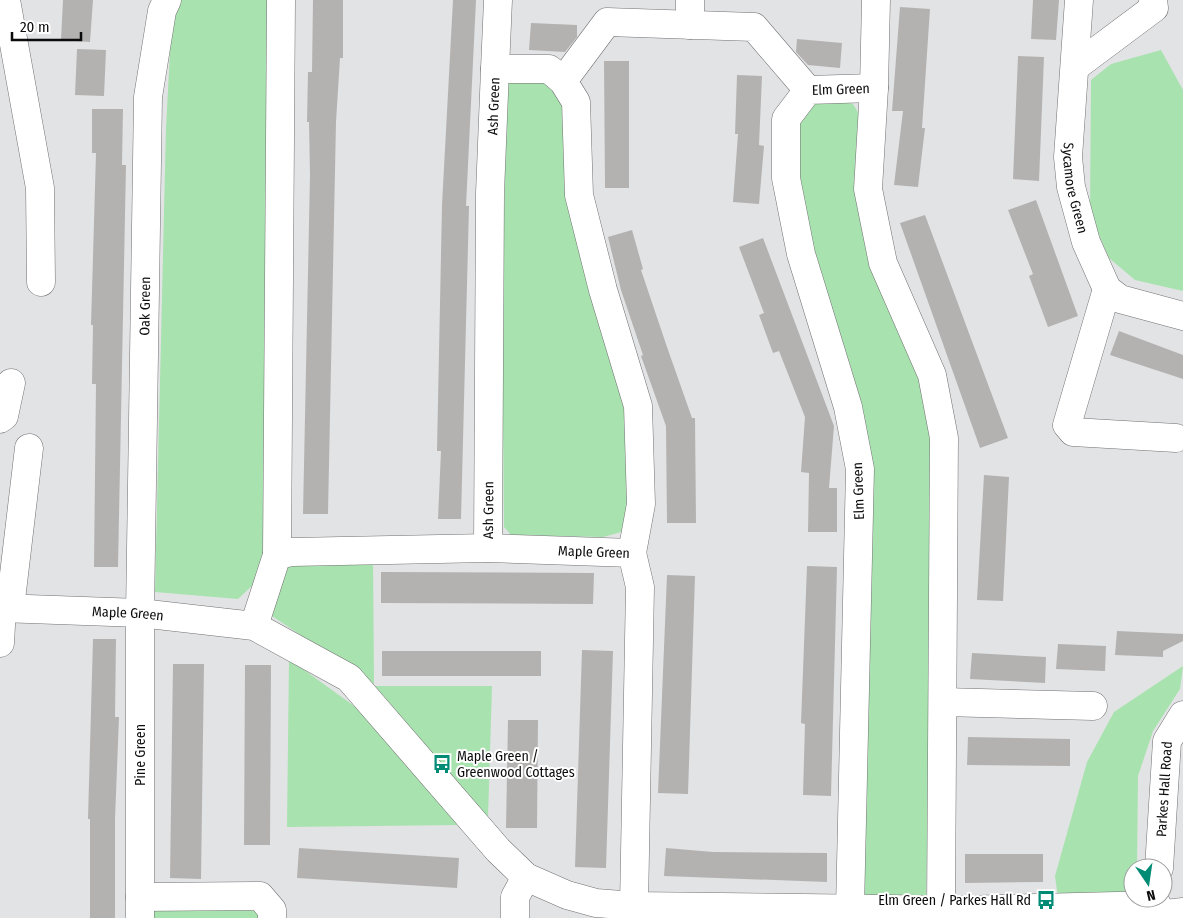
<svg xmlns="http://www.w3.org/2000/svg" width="1183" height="918" font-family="'Fira Sans Condensed',sans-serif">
  <rect width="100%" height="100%" fill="#e2e3e5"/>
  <path fill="#a8e2ae" d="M180,0h95l-5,538 -14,44 -18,17 -83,-7 11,-464 6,-114z
    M1161,50l22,40v201l-48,-11 -26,-22 -19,-44 1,-134 20,-16z
    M507,76h35l23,25 61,306 8,87 -9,37 -22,6 -92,-2 -7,-8 -2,-212z
    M827,99l26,5 8,13 74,319 -9,463 -63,-3 6,-450 -18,-79 -26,-65 -26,-85 -4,-97 12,-13z
    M288,558h85l1,126 -102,-68 1,-27z
    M289,659l79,57 92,109 -173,2z
    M1183,666l-3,23 -27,42 -15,45 -1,92h-4v9l-9,18 -66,3 -3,-22 32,-114 27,-50z
    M375,686h117l-4,132z
    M252,902l12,16h-112v-10z"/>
  <path fill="#b4b2b1" d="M63,0h30l-3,42 -29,-2z
    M313,0h30v58h-3l-4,64 -8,392h-25l7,-339 -1,-53h-2l1,-50h4z
    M453,0h23l-10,206h3l-8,313h-23l3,-68h-4l5,-246z
    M1033,0h26l-3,40 -25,-1z
    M900,7l30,2 -8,119h3l-7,59 -24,-2 9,-74h-11z
    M531,23l46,2v12l-12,15 -36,-2z
    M797,39l45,4 -2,25 -32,-3 -12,-13z
    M77,49l29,1 -2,46 -29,-1z
    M1018,56l26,1 -5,124 -26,-2z
    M604,61h25v127h-24z
    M737,75l25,1 -3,69 5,1 -5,58 -26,-2 5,-68h-3z
    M92,109h31l-1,56h4l-8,402h-24l2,-183h-4l1,-59h-2l5,-172h-4z
    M1036,200l42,116 -30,11 -19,-51 4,-2 -25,-64z
    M925,215l83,223 -28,10 -80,-225z
    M632,230l11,39 -2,1 26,77 25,71h3l1,105h-29l-1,-97 -25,-70 2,-1 -22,-65 -13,-53z
    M763,238l71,188 -5,62h8v44h-29l1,-59 -8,-1 4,-55 -26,-66 -6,2 -14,-38 5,-2 -25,-66z
    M1119,331l64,24v24l-73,-24z
    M984,475l25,2 -6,124 -26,-1z
    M807,566l30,1 -6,229 -28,-1 2,-71 -4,-1z
    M381,572l213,1 -1,31 -212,-1z
    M667,575l28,1 -7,218 -30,-1z
    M1117,631l66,3v7l-20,10v6l-48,-2z
    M93,639h23l-1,78h4l-4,102v99h-25v-99h-2z
    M1058,644l48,2 -1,25 -49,-2z
    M582,650l31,1 -7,217 -31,-1z
    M382,651h159v25h-159z
    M972,653l74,4 -1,26 -75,-4z
    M173,664h31l-3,215 -31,-1z
    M245,665h26l-1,180h-26z
    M508,720h30l-1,108h-31z
    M968,737l102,2v27l-103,-1z
    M299,848l160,10 -2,30 -160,-10z
    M666,848l47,4 114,1v29l-163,-6z
    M965,854h78v28l-78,1z"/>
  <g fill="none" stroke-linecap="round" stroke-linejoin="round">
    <g stroke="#717173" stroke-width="29">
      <g id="minor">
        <path d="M6,0l34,188 1,94"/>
        <path id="s1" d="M1079,0l-11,157 3,30 15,55 21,47 13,10 63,17"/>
        <path d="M690,25v-25"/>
        <path d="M1075,67l79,-59 -1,-8"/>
        <path d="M495,69l3,-69"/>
        <path d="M563,81l44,-59 147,5 54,63"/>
        <path d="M874,88l2,-88"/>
        <path d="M1107,289l-40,136 6,7 103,6"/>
        <path d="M0,419l4,-3 7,-33"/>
        <path id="s2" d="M488,548l2,-355 5,-124h54l14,12 13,21 3,93 24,95 35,116 3,98 -9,49"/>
        <path d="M277,555l4,-555"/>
        <path id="s3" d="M0,608l140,5 114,13 95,52 149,172 28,27 41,18 29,8 38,3 328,4 195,-5"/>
        <path d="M10,608l19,-160"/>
        <path id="s4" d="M254,626l23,-71 15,-3 196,-4 144,5 8,34 -6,319"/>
        <path d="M0,643l2,-35"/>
        <path d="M943,702l150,4"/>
        <path id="s5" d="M1159,868l8,-127 16,-26"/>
        <path d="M140,897l120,-1 12,14v8"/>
        <path id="s6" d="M850,909l10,-440 -12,-62 -47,-153 -15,-76v-59l22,-29 66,-2 -6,101 15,74 49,112 12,63 -3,472"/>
        <path d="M1157,915l26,-3"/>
        <path id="s7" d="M140,918v-305l8,-516 14,-86 5,-11"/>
        <path d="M515,918v-21l11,-20"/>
      </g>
    </g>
    <use href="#minor" stroke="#fff" stroke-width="28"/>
  </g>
  <defs>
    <g id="bus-bare" transform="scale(1.5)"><path d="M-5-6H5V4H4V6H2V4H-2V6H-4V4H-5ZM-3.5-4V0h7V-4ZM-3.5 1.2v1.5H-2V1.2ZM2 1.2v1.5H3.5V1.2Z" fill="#008c74" stroke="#fff" stroke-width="2.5" paint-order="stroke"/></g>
  </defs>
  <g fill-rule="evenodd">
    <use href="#bus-bare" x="442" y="764"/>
    <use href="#bus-bare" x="1046" y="900"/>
  </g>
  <g text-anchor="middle" stroke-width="4" stroke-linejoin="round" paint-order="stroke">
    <g font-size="14" fill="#0b0b0c" stroke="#fff">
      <text dy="5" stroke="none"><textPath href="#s6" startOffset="869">Elm Green</textPath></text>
      <text dy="5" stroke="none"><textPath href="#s2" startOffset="442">Ash Green</textPath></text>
      <text dy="5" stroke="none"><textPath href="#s1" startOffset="189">Sycamore Green</textPath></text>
      <text dy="5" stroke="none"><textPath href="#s7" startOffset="612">Oak Green</textPath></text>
      <text transform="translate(858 491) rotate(-92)" y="5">Elm Green</text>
      <text dy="5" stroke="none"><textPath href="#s2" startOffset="38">Ash Green</textPath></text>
      <text dy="5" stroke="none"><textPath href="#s4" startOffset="392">Maple Green</textPath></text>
      <text dy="5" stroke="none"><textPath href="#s3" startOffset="128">Maple Green</textPath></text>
      <text transform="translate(140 755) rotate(-90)" y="5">Pine Green</text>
      <text dy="5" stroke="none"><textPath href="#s5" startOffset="79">Parkes Hall Road</textPath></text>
    </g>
    <g font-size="14" fill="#0b0b0c" stroke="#fff" text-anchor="start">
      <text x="457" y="761">Maple Green /<tspan x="457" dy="16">Greenwood Cottages</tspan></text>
      <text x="1031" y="905" text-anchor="end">Elm Green / Parkes Hall Rd</text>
    </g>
  </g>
  <g transform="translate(1148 883) rotate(167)"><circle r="24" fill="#ffffff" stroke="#9d9d9e"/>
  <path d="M0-4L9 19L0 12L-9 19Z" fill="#008c74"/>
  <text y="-8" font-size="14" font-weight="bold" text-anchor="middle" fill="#0b0b0c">N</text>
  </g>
  <path d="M12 32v8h69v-8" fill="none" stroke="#0b0b0c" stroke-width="2.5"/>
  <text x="20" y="32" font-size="15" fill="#0b0b0c" stroke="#ffffff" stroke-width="4" paint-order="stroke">20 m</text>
</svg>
